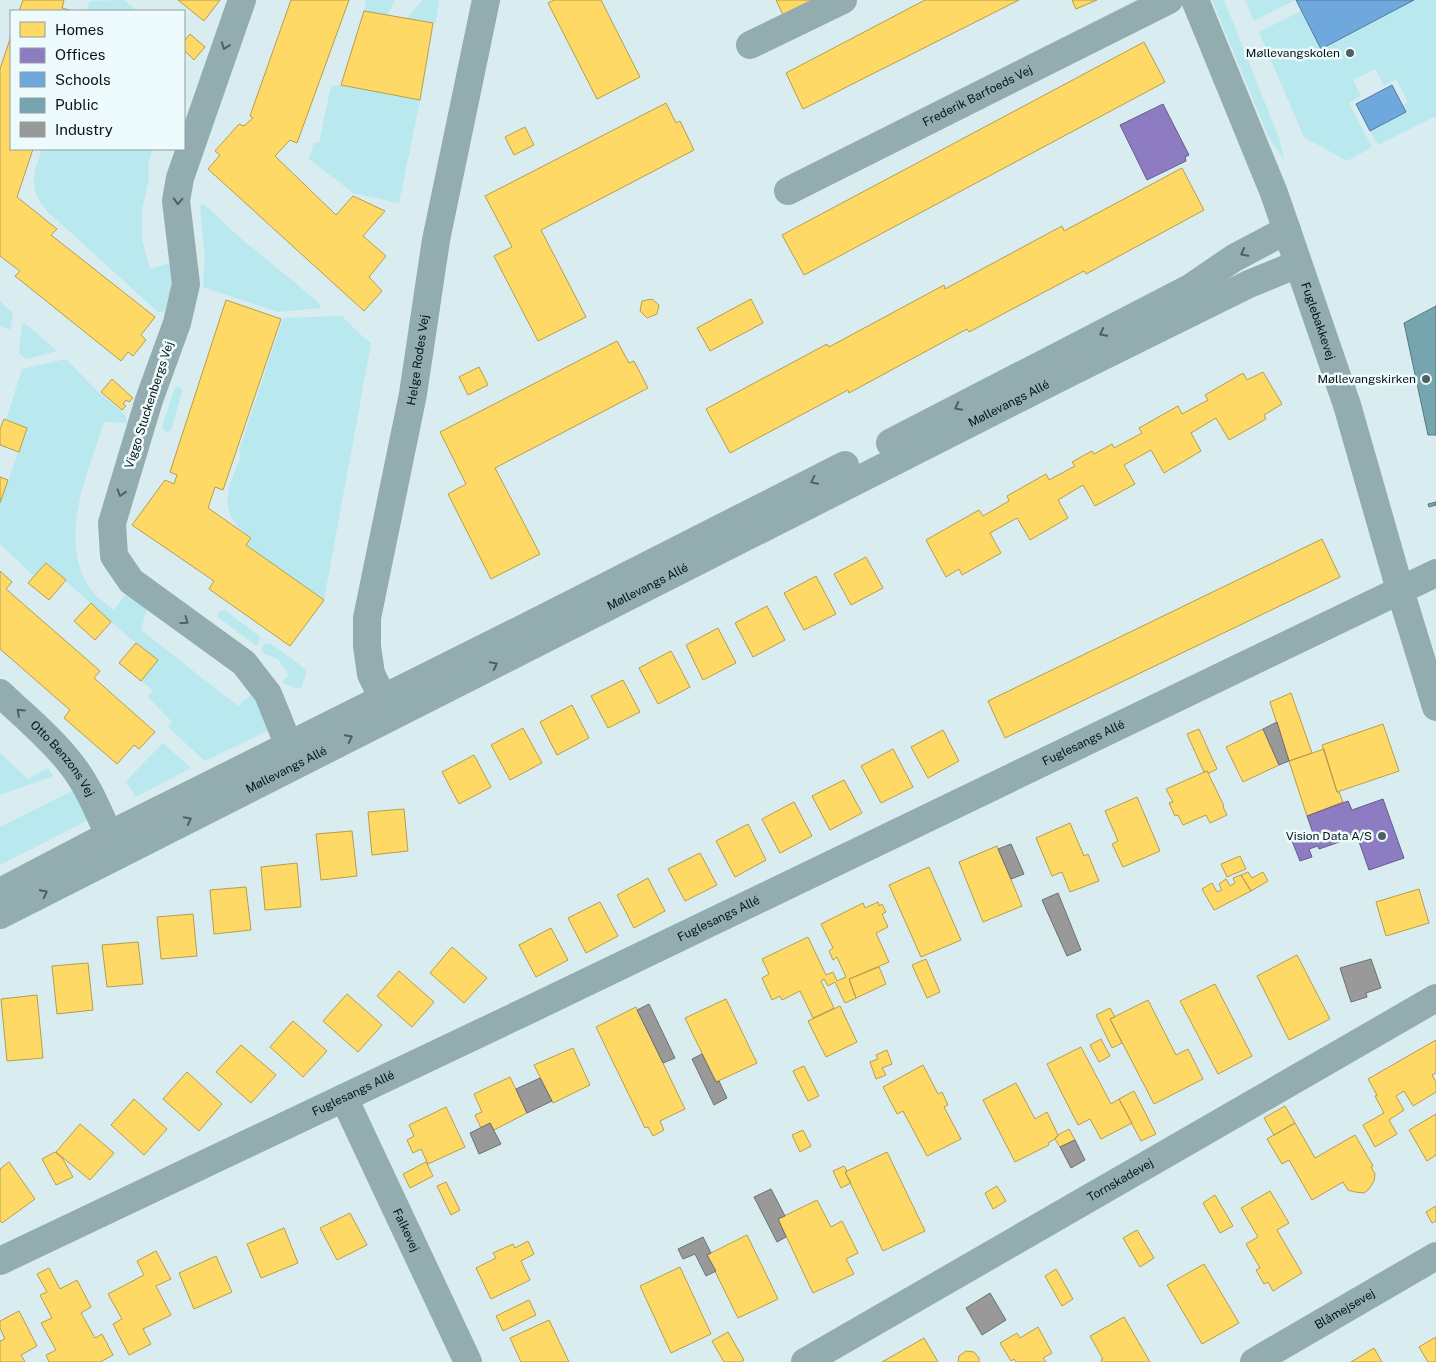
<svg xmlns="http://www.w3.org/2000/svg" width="1436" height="1362" font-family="'Public Sans',sans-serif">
  <rect width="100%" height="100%" fill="#d9ecef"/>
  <path fill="#b9e8ee" d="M124,0l13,11h-51l4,-10z
    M366,0h29l-8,15 -23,-4z
    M422,0h17l-3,22 -3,1 -26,-4z
    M1212,0h12l55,138 5,22 -16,-24z
    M1245,0h50l-41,21z
    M1414,0h22v116l-58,29 -8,-14 36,-19 -3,-7 5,-3 -12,-23 -12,7 -9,-17 -22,11 8,16 -12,7 23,44 -25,14 -43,-24 -45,-105 42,-21 20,37z
    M341,85l79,15 -21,103 -46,-10 -44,-34 5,-17 5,1 12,-57z
    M42,149h111l-5,14 1,16 -7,30v30l8,30 21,-6 1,23 -8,26h-6l-111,-101c-19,-22 -14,-36 -5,-62z
    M203,203l34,32 81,67 3,6 -43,4 -75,-25 2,-30 -5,-51z
    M0,301l13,12 -3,17 -10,-4z
    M342,316l19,19 10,8 -47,257 -78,-55 5,-7c-36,-26 -23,-49 -10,-82l-2,-5 44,-133z
    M22,322l5,3 30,26 -31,8 -7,-6z
    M66,359l31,32 28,24 2,8 -23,-1c-16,51 -48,118 -13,168 5,8 16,14 23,20l12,-16 21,14 -6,22 97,76 15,-13 16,37 -64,31 -37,-34 4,-5 -24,-25 5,-7 -12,-9 16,-21 -46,-38 -65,-59 -12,13 -34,-32v-41l27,-75 -21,-8 16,-51z
    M175,387h5l2,5 -11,38 -5,2 -4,-5z
    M221,610h4l35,27 -2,7 -3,1 -36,-27 -2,-3z
    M270,643l29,21 7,6 -1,7 -4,11h-6l-11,-5 -1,-2 6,-6 -11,-16 -13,-5 -4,-5 4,-5z
    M163,743l28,25 -55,29 -10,-16z
    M0,753l28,26 20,-11 5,8 -53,19z
    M76,789l14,30 -90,46v-38z"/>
  <path fill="#ffd966" stroke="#b59e4d" d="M23,0h41l-2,8 11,3h-54z
    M178,0h42l-16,21z
    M291,0h58l-52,143 -7,-3 -15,16 61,59 17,-19 32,15 -22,25 23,20 -17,21 13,14 -18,20 -156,-142 12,-14 -5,-4 24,-27 5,2 9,-8 -3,-2 1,-3z
    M554,0h47l39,77 -43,22 -49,-96z
    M776,0h40l-32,17z
    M925,0h94l-216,109 -17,-36z
    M1072,0h25l-21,9z
    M364,11l69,12 -13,77 -79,-15z
    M190,34l15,13 -11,13 -10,-10v-9z
    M11,36v113h22l-16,48 40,32 -6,6 104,82 -14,18 5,5 -13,16 -5,-4 -7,9 -106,-85 5,-5 -20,-15v-187z
    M1144,42l21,40 -361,193 -22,-40z
    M666,103l10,20 4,-2 14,29 -153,80 45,87 -48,24 -44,-85 18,-9 -27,-51z
    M525,127l9,18 -20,10 -9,-18z
    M1182,168l22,42 -118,64 -2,-3 -115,61 -2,-3 -118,64 -1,-3 -118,63 -24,-44 121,-65 2,3 115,-62 1,4 117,-63 2,5z
    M652,299l7,6 -2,9 -10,4 -7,-7 2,-10z
    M751,299l12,24 -53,28 -13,-23z
    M226,300l55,19 -58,171 -8,-3 -7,21 43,30 -5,7 78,55 -34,46 -81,-57 5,-8 -82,-56 33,-45 9,4 3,-9 -7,-3z
    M617,341l12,22 5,-2 14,27 -153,80 45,86 -49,25 -43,-85 18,-10 -26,-52z
    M479,367l9,18 -20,10 -9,-18z
    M1263,372l19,32 -18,11 2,4 -37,21 -13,-22 -25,15 10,18 -37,22 -13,-23 -27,15 11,19 -40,22 -12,-21 -25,15 10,18 -38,22 -13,-22 -27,15 11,20 -39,22 -3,-6 -13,8 -20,-37 53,-30 4,6 26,-15 -2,-5 39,-22 3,6 26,-14 -3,-4 20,-11 2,3 18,-10 2,4 28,-15 -3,-5 39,-22 4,8 26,-14 -3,-5 38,-22 4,7z
    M112,379l21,19 -4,4 -3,-2 -3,4 3,2 -4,4 -21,-18z
    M4,419l23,9 -8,24 -19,-7v-16z
    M0,477l8,3 -8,23z
    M1322,539l18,38 -335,161 -17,-37z
    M866,557l17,31 -32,17 -17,-31z
    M46,563l20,17 -17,20 -21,-17z
    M0,571l12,11 -6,7 94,82 -6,7 61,54 -16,17 -5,-4 -17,19 -53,-46 6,-8 -70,-61z
    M816,576l20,38 -32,16 -20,-37z
    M91,603l20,19 -16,18 -21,-19z
    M767,606l18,34 -32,17 -18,-34z
    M718,628l18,35 -33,17 -17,-35z
    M136,643l22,17 -17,21 -22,-18z
    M671,651l19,36 -32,17 -19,-36z
    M623,680l17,32 -32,16 -17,-32z
    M1291,693l21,60 -23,8 -19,-59z
    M572,705l17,33 -32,17 -17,-33z
    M1383,724l16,47 -62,21 -15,-47z
    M523,728l19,35 -32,17 -19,-35z
    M1199,729l18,40 -8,4 -2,-2 -3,1 -17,-38z
    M1263,729l16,36 -36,17 -17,-35z
    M943,730l16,31 -31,17 -17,-31z
    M893,749l20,38 -32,16 -20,-37z
    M1324,749l13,43h2l4,10 -36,14 -18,-55z
    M474,755l17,32 -32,17 -17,-32z
    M1207,771l17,35 -1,1 4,8 -17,8 -4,-8 -23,10 -5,-10 -3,1 -6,-13 4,-1 -7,-13z
    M844,780l18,33 -32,17 -18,-34z
    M1137,797l23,54 -37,16 -11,-23 6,-3 -13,-30z
    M794,802l18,34 -32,17 -18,-34z
    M404,809l4,42 -36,4 -4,-43z
    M1070,823l14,33 4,-2 11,27 -29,11 -8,-20 -10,4 -16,-38z
    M748,824l18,36 -31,17 -19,-36z
    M352,831l5,45 -36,4 -5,-46z
    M997,846l25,60 -39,16 -24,-60z
    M700,853l17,32 -32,16 -17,-32z
    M1240,856l6,13 -19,8 -6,-13z
    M297,863l4,44 -36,3 -4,-43z
    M929,867l32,73 -40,17 -32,-72z
    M1248,872l4,6 11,-6 5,9 -17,10 -10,-16z
    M1241,875l10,16 -37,19 -12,-21 10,-6 5,9 5,-2 -3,-6 7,-5 4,7 5,-3 -2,-5z
    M648,878l17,33 -31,17 -17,-33z
    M246,887l5,43 -37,4 -4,-44z
    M1419,889l10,34 -43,13 -10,-34z
    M600,902l18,34 -32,17 -18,-35z
    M878,902l1,4 3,-2 4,8 -4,2 6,13 -12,6 13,29 -40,17 7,19 -11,5 -10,-21 -7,4 -4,-7 -3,2 13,27 -21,10 -13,-27 -18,9 -2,-4 -8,4 -10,-22 7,-4 -7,-15 46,-22 18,38 7,-3 4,9 9,-4 -9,-20 -4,3 -4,-9 4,-3 -12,-24 42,-21 2,5z
    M193,914l4,42 -36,3 -4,-42z
    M551,928l17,32 -32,17 -17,-32z
    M138,942l5,42 -36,3 -5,-42z
    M452,947l35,31 -23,25 -34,-30z
    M1297,955l33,64 -41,21 -32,-64z
    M926,959l14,33 -13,6 -15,-33z
    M88,963l5,47 -36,4 -5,-48z
    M879,967l7,17 -30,14 -7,-19z
    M399,971l35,31 -22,25 -35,-31z
    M1215,984l37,72 -34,18 -38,-73z
    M347,994l35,31 -24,27 -35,-31z
    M37,995l6,63 -36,3 -6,-62z
    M726,999l31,64 -41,19 -31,-64z
    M1148,1000l28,55 12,-6 15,30 -49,25 -44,-85z
    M840,1006l17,36 -31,15 -18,-36z
    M636,1007l49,102 -25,12 4,9 -11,6 -5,-9 -3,1 -49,-101z
    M1110,1008l5,9 -5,2 12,24 -10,5 -16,-33z
    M293,1021l34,30 -24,26 -33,-30z
    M1101,1039l9,17 -11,6 -9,-17z
    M1436,1040v33l-4,2 4,7v10l-23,14 -9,-15 -8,5 8,14 -15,10 8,14 -22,13 -12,-22 21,-12 -9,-17 2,-1 -9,-16z
    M241,1045l35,30 -25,28 -35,-31z
    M1081,1047l30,57 8,-5 13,24 -31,16 -11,-20 -12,6 -31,-61z
    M573,1048l17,37 -37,18 -19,-38z
    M887,1050l5,14 -10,4 4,7 -10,4 -6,-17 8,-3 -2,-4z
    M923,1065l15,29 4,-2 6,13 -4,2 17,32 -34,17 -24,-45 -6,3 -14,-27z
    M804,1066l15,30 -11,5 -15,-30z
    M187,1072l35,32 -23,27 -36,-32z
    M510,1077l17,36 -33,17 -4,-7 -9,5 -6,-13 7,-3 -8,-18z
    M1016,1083l19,36 12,-7 11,23 -3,4 -7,4 1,2 -34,17 -32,-62z
    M1134,1091l22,43 -15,7 -22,-42z
    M134,1099l33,30 -23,26 -33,-30z
    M1285,1106l10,17 -21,12 -10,-17z
    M446,1107l19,40 -37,17 -7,-15 -8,4 -6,-13 7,-4 -5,-11z
    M1436,1114v41l-9,6 -18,-31z
    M1295,1123l20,35 40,-23 18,31 -2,1 4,7 -1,7 -5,8 -5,4 -9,-1 -7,-2 -5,-8 -31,18 -23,-40 -7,4 -15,-25z
    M80,1124l34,29 -24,27 -34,-28z
    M1069,1129l6,11 -15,7 -5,-8 3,-4z
    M803,1130l8,16 -11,6 -8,-17z
    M55,1152l8,7 10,18 -17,8 -14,-26z
    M887,1152l38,79 -42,20 -38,-79z
    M9,1162l26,37 -33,24 -2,-2v-52z
    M426,1162l7,14 -23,12 -7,-14z
    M844,1166l3,5 -2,1 6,11 -10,5 -8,-17z
    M446,1182l14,28 -9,5 -14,-29z
    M997,1186l9,15 -13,8 -8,-16z
    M1270,1191l19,32 -12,7 25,43 -29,18 -5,-9 -4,2 -8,-14 4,-2 -14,-24 12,-7 -17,-29z
    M1215,1195l18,31 -13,7 -17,-30z
    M817,1200l14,27 11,-6 16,32 -12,6 8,15 -41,19 -35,-74z
    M1436,1206v15l-4,2 -6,-11z
    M350,1213l17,32 -30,15 -17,-32z
    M284,1228l14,35 -37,15 -14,-34z
    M1137,1230l17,28 -14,9 -17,-29z
    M747,1235l31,64 -40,19 -31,-63z
    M528,1241l6,13 -13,7 9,19 -39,19 -15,-31 20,-10 -3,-5 20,-9 2,4z
    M156,1251l15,28 -15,7 15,29 -28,14 8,15 -22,11 -16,-31 9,-5 -14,-25 36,-19 -7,-14z
    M216,1256l16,36 -38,17 -15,-36z
    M1204,1264l35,59 -37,21 -35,-59z
    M680,1267l31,67 -40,19 -31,-67z
    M49,1268l11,21 17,-9 14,27 -10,6 14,25 7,-4 11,21 -13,7h-51l-3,-7 10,-5 -15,-27 11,-5 -12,-23 7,-3 -10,-18z
    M1056,1269l17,30 -11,7 -17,-30z
    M529,1300l7,15 -33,16 -7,-15z
    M19,1311l18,35 -16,9 4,7h-25v-21l5,-2 -5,-11v-7z
    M1124,1317l26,45h-48l-1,-2 2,-1 -13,-23z
    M549,1320l20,42h-48l-11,-24z
    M1038,1327l14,26 -9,5 3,4h-30l-2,-3 -3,2 -11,-18 17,-10 3,5z
    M728,1332l16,28 -4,2h-16l-12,-21z
    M1436,1337v25h-8l-9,-15z
    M924,1338l14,24h-56z
    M1374,1348l8,14h-31z
    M966,1351l8,1 5,6v4h-21l1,-6z"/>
  <path fill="#8e7cc3" stroke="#665c8e" d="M1163,104l26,51 -4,2 1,4 -39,19 -27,-55z
    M1383,799l21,59 -35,12 -12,-34 -38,13 -1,-3 -9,3 3,8 -12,4 -8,-20 21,-8 -6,-17 41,-15 4,9z"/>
  <path fill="#6fa8dc" stroke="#507ba0" d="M1296,0h118l-93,49z
    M1392,85l14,27 -36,19 -14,-27z"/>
  <path fill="#76a5af" stroke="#557980" d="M1436,306v129h-8l-24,-112z
    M1436,502v3l-7,2 -1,-3z"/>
  <path fill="#999" stroke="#6d7171" d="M1277,722l12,39 -10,4 -16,-36z
    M1011,844l13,30 -13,5 -13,-30z
    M1058,893l23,57 -14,6 -25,-56z
    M1371,959l10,29 -15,5 1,4 -16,5 -11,-34z
    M649,1004l26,54 -12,5 -26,-53z
    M702,1054l14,28 3,-1 8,17 -13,7 -22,-46z
    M540,1078l12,23 -25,12 -11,-24z
    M490,1123l11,21 -22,10 -9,-21z
    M1075,1140l10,20 -14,8 -11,-21z
    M771,1189l14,27 -7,3 8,18 -9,5 -23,-45z
    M703,1237l8,16 -4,2 9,16 -10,5 -11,-22 -12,5 -5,-10z
    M990,1293l16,27 -24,15 -16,-27z"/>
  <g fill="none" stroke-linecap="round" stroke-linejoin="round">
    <g stroke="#93acaf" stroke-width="28">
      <path d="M242,0l-62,178 -4,23 10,83 -9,39 -28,77 -37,123 2,33 17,25 113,82 24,31 21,52"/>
      <path id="s1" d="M1195,0l79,193 73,212 53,185 36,117"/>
      <path d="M750,45l93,-45"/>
      <path id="s2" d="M788,191l381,-191"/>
      <path d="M890,443l300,-155 44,-30 53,-28"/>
      <path id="s3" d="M0,693c24,23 51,45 71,71 17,21 27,47 38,71"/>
      <path id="s4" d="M391,715l-20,-41 -4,-28v-28l46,-224 23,-154 50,-240"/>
      <path d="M0,892l109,-57 411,-205 325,-165"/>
      <path id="s5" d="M0,915l1075,-545 174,-86 49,-20"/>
      <path id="s6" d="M344,1098l124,264"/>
      <path id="s7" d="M0,1261l533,-253 903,-435"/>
      <path id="s8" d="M805,1362l631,-364"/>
      <path id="s9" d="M1254,1362l182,-106"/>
    </g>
  </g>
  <defs><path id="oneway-chevron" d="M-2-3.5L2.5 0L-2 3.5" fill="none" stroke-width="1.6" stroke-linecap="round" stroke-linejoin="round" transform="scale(1.25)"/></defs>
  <g stroke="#4d6062">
    <use href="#oneway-chevron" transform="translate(225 46) rotate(110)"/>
    <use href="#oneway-chevron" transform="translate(178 201) rotate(92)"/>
    <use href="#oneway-chevron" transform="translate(1244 253) rotate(152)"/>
    <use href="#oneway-chevron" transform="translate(1103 333) rotate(153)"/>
    <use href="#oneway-chevron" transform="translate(958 407) rotate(153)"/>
    <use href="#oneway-chevron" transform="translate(814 481) rotate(154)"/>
    <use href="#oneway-chevron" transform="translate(121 493) rotate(107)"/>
    <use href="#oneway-chevron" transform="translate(185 621) rotate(36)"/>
    <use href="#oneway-chevron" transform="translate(494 665) rotate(-27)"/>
    <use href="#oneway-chevron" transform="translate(20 712) rotate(-137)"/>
    <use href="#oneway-chevron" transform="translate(349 738) rotate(-27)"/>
    <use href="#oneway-chevron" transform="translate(188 820) rotate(-27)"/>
    <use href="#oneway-chevron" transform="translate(44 893) rotate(-27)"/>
  </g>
  <g fill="#505f61" stroke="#eefbfd" stroke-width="2">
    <circle cx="1350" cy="53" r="5"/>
    <circle cx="1426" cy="379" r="5"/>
    <circle cx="1382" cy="836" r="5"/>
  </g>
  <g text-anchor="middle" stroke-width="5" stroke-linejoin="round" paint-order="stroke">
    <g font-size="12" fill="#071314" stroke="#eefbfd" text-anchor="end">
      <text x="1340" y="57">Møllevangskolen</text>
      <text x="1416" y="383">Møllevangskirken</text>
      <text x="1372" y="840">Vision Data A/S</text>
    </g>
    <g font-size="12" fill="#071314" stroke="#eefbfd">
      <text dy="4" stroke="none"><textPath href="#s2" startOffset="212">Frederik Barfoeds Vej</textPath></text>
      <text dy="4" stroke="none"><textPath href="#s1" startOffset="344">Fuglebakkevej</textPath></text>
      <text dy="4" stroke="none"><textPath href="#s4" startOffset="365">Helge Rodes Vej</textPath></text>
      <text dy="4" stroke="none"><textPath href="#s5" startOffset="1131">Møllevangs Allé</textPath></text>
      <text transform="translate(149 405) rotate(-72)" y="4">Viggo Stuckenbergs Vej</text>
      <text dy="4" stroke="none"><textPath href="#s5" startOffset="726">Møllevangs Allé</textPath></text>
      <text dy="4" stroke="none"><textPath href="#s7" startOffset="1201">Fuglesangs Allé</textPath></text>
      <text dy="4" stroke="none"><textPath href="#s3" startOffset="91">Otto Benzons Vej</textPath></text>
      <text dy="4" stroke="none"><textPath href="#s5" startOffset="321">Møllevangs Allé</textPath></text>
      <text dy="4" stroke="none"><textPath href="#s7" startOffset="796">Fuglesangs Allé</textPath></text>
      <text dy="4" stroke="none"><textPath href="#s7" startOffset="391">Fuglesangs Allé</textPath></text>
      <text dy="4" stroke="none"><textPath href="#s8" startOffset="364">Tornskadevej</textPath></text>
      <text dy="4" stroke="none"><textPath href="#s6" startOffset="146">Falkevej</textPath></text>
      <text dy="4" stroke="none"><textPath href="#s9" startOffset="105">Blåmejsevej</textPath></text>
    </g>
  </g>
  <rect x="10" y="10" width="175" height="140" fill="#eefbfd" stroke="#929ea0"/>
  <rect x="20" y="22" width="25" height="15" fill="#ffd966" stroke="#929ea0"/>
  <text x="55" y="35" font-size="15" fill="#071314">Homes</text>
  <rect x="20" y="48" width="25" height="15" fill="#8e7cc3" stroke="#929ea0"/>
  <text x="55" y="60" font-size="15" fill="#071314">Offices</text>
  <rect x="20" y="72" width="25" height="15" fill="#6fa8dc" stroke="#929ea0"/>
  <text x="55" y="85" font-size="15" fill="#071314">Schools</text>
  <rect x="20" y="98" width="25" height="15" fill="#76a5af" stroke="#929ea0"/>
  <text x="55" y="110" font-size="15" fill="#071314">Public</text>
  <rect x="20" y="122" width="25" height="15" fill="#999999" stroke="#929ea0"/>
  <text x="55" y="135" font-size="15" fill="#071314">Industry</text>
</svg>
